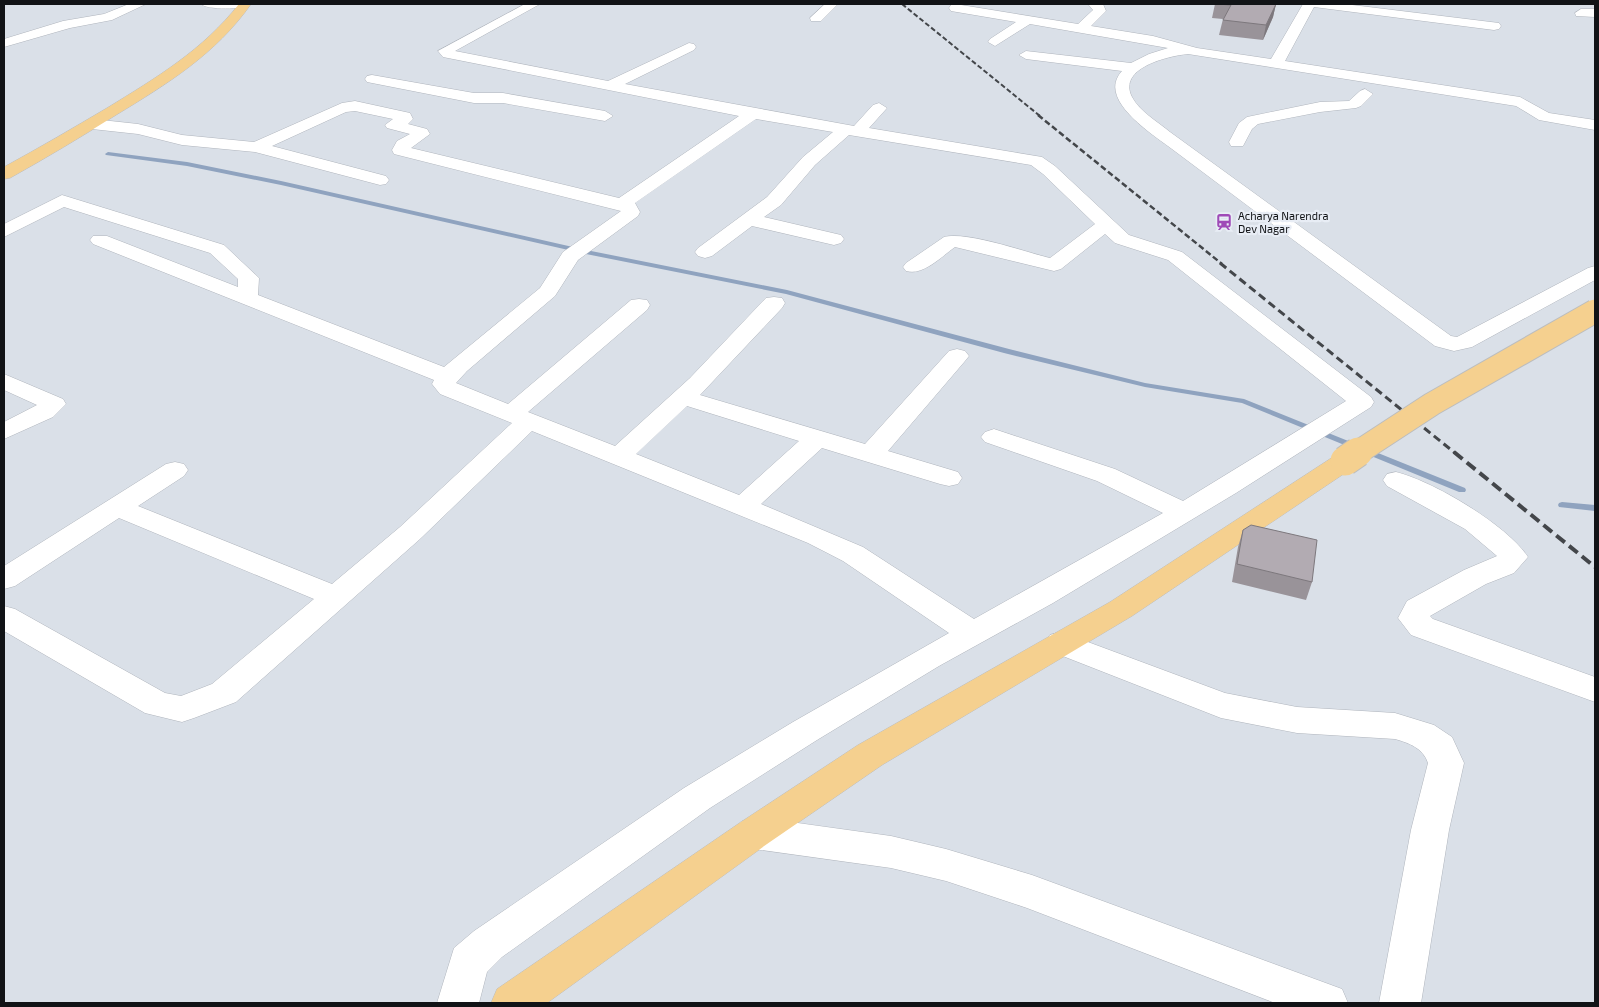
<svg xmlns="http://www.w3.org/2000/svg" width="1599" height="1007" font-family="'Exo 2',sans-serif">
  <rect width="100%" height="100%" fill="#dae0e8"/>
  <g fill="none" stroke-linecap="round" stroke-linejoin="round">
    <path fill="#8fa3bf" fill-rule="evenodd" d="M108,152l79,10 94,19 305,69 201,40 222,59 136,34 99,16 221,89 1,2 -1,2h-6l-217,-89 -97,-16 -141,-34 -218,-59 -200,-40 -305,-69 -94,-19 -81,-11 -1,-1z
      M1562,502l33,3v6l-36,-4 -1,-2 1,-2z"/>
    <g stroke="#b0b5bd" stroke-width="1">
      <path id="minor" d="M129,4h17l-34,16 -42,8 -66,19v-8l59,-18 41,-7z
        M201,4h49c-5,6 -44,6 -49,0z
        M525,4h15l-85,47 153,30 81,-38 5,1 2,3 -2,3 -69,34 229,42 19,-21 6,-2 8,5 -18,20 173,29 13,9 74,69 53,17 189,145 3,5 -3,5 -135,86 -183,110 -114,63 -122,74 -107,68 -208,149 -15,15 -8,31h-42l17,-55 20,-17 210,-143 109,-66 156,-89 -106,-72 -35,-18 -276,-112 -112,108 -184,163 -42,16 -12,4 -37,-9 -141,-82v-25l11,3 150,84 16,3 31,-12 102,-85 -195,-81 -104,68 -11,3v-23l162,-102 9,-2 9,2 4,6 -4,6 -46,30 194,78 68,-57 112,-104 -72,-29 -8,-10 2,-4 -341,-136 -3,-4 3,-4h14l131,51v-8l-28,-26 -146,-46 -60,30v-13l58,-29 162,50 35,33 -1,17 186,72 96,-79 23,-36 58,-41 -227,-57 -2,-4 5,-9 13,-7 -23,-6 -2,-3 8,-6 -38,-8 -9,1 -74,34 114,30 3,4 -3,4 -6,1 -125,-33 -73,-7 -44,-11 -46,-5 -8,-5 8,-5 46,5 44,11 72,7 88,-39 13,-2 55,12 3,6 -5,5 19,5 3,5 -19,14 208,50 120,-82 -291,-58 -5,-1 -5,-6zM756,119l77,13 -30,25 -36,40 -69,51 -3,4 3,4 7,2 7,-2 40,-30 82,19 7,-2 3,-4 -3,-4 -77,-18 17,-12 34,-40 34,-30 182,30 12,9 52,50 -45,34c-25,-6 -83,-27 -106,-21l-38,26 -3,4 3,4c17,5 35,-14 49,-24l99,24 7,-2 44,-35 10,9 53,17 178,141 -163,100 -68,-32 -112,-37 -9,-3 -9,3 -4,5 4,5 112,39 66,32 -189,106 -111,-72 -102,-43 61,-56 118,36 9,2 9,-2 4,-6 -4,-6 -70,-21 77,-90 4,-5 -4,-5 -8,-2 -8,2 -84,93 -165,-49 82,-87 3,-5 -3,-5 -8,-1 -8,1 -76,80 -75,68 -87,-34 119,-102 3,-5 -3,-5 -8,-1 -8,1 -123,104 -52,-21 11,-12 88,-75 23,-36 60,-44 2,-4 -5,-9zM687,406l112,35 -60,54 -103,-41z
        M825,4h13l-17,17h-10l-1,-3z
        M955,4l123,20 15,-14 -5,-6h15l3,7 -15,15 62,10 44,12 74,11 32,-55h41l155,19 2,3 -2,3 -5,1 -180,-23 -29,54 235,36 29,16 46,7v10l-56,-10 -23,-14 -328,-52c-20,2 -71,14 -56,43 7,14 26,25 38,35l281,204 6,1 131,-69 7,-2v14l-123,67 -18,4 -19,-5 -263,-197c-20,-15 -76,-50 -50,-78l-96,-12 -7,-4 7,-4 105,12 18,-9 19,-6 -138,-24 -35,22 -7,-4 2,-3 26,-17 -65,-11 -2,-3 2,-3z
        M1581,9h14v8l-19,-1 -1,-3z
        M372,75l102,18h29l102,18 8,5 -8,5 -102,-18h-29l-107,-21 -2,-3 2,-3z
        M1365,89l8,5 -12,12 -5,2 -36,4 -62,12 -6,5 -9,17h-12l-2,-4 10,-19 8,-6 73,-15 29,-1 11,-10z
        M4,374l59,25 3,5 -13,13 -49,22v-17l33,-17 -33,-15z
        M1396,472c37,9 111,53 132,85l-14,16 -28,11 -56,32 3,3 162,58v25l-184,-67 -13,-17 9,-17 57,-31 33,-14 -32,-27 -78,-43 -4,-6 4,-6z
        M1061,632l164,61 72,14 98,6 39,12 18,12 12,26 -15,67 -28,173h-42l32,-173 17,-67c-5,-15 -19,-20 -33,-24l-98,-6 -76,-15 -171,-67 -5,-8 5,-8z
        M754,817l137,19 55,13 86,26 310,114 6,14h-73l-248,-95 -81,-27 -55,-13 -137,-19 -13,-5 -6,-11 6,-11z"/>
    </g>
    <g stroke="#bcbdbe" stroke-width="1">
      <path id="major" d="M239,4h12c-35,50 -84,80 -135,111 -35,22 -70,43 -106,63l-6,1v-12c35,-19 69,-39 103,-59 49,-30 96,-58 132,-104z
        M1345,453l9,2 4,6 -4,6 -222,149 -250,149 -115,79 -220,159h-56l6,-14 244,-167 117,-77 252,-143 226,-147z"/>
    </g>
    <use href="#minor" fill="#fff" fill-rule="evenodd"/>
    <use href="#major" fill="#f5d08f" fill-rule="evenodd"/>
    <path stroke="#43464a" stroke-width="2" stroke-dasharray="5 2.5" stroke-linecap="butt" d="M902,4l138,112"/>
    <path stroke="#43464a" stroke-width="2.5" stroke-dasharray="6 3" stroke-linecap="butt" d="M1038,115l184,149"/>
    <path stroke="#43464a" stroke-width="3" stroke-dasharray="8 4.5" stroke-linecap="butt" d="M1220,263l235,190"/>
    <path stroke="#43464a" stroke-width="4" stroke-dasharray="11 5.5" stroke-linecap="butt" d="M1454,452l141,115"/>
    <g stroke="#bcbdbe" stroke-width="25" stroke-linecap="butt">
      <path id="major-bridge-far1" d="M1357,453l75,-49 163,-93"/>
    </g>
    <g stroke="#bcbdbe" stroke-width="31" stroke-linecap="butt">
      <path id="major-bridge" d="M1345,461l13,-9"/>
    </g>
    <use href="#major-bridge-far1" stroke="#f5d08f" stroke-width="23"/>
    <use href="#major-bridge" stroke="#f5d08f" stroke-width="29"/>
  </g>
  <path fill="#999399" d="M1215,4h61l-3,13 -10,23 -44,-5 4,-16 -11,-1z
    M1243,530l69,52 -6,18 -74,-18 6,-35z"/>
  <path fill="#7d787d" d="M1276,4l-3,13 -10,23 3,-15z"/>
  <path fill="#b2abb2" stroke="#7d787d" d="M1216,4h60l-10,21 -43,-5 8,-15z
    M1251,525l66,15 -5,42 -75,-18 6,-34z"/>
  <defs>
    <g id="station-bare" transform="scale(1.35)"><path d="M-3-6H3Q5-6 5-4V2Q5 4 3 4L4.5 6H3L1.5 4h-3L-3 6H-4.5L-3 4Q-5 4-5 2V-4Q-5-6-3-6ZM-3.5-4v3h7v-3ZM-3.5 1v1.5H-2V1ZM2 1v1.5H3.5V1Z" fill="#9f4ab7" stroke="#e8edf5" stroke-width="2.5" paint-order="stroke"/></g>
  </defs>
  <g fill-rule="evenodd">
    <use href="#station-bare" x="1224" y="222"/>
  </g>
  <g text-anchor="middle" stroke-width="4.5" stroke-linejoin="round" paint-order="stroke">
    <g font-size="11" fill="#111316" stroke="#e8edf5" text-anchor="start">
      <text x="1238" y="220">Acharya Narendra<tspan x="1238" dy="13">Dev Nagar</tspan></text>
    </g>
  </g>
  <rect width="1599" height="1007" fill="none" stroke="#111316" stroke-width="10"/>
</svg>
